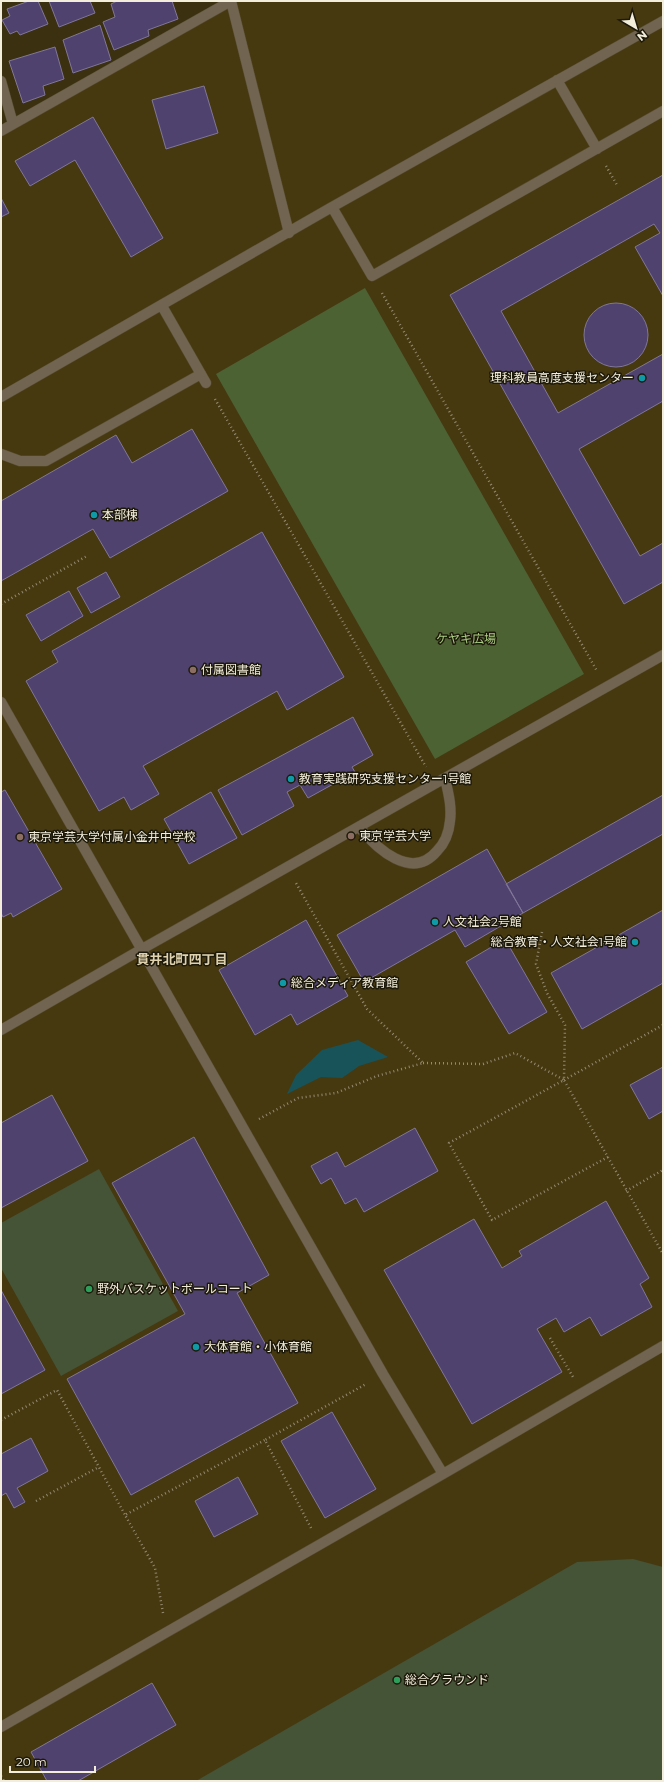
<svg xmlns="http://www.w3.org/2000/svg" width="664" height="1782" font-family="Montserrat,'Noto Sans JP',sans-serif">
  <rect width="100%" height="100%" fill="#3b3010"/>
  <path fill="#463910" d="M231,1h432v1780h-662v-1650z"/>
  <path fill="#455336" d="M99,1169l79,142 -117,65 -60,-108v-45z
    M633,1559l30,8v214h-467l381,-219z"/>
  <path fill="#4d6233" d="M365,288l219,386 -149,85 -219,-385z"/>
  <path fill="#19535a" d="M358,1040l30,17 -29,9 -17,12 -21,-1 -34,17 9,-19 26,-25z"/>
  <path fill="#50426f" stroke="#807797" d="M29,1h9l10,23 -28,11 -3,-4 -7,3 -8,-14 8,-4 -3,-7z
    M49,1h41l5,12 -36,14z
    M117,1h55l6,18 -30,11 1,6 -35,14 -11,-28 12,-5 -4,-13z
    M100,25l11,35 -38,13 -10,-33z
    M55,47l9,32 -21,7 2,9 -22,8 -14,-42z
    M204,86l14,47 -52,16 -14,-49z
    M93,117l70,121 -32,19 -56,-97 -45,26 -15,-25z
    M663,175v121l-28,-49 25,-14 -6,-9 -153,87 57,102 105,-59v47l-84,48 61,107 23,-13v39l-39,22 -174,-309z
    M1,198l8,15 -8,4z
    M584 335a32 32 0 1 1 64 0a32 32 0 1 1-64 0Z
    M192,429l36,62 -118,67 -17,-29 -92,52v-80l115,-66 16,28z
    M262,532l82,145 -57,33 -10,-19 -134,75 16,28 -28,16 -7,-13 -25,14 -73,-130 32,-19 -6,-11z
    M106,572l14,25 -29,16 -14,-25z
    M69,591l14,25 -42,25 -15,-26z
    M353,717l20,38 -21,12 3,5 -47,26 -8,-13 -13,7 7,14 -52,29 -24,-45z
    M5,790l57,99 -49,28 -2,-4 -8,4 -2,-4v-121z
    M211,792l26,46 -48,26 -25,-45z
    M663,795v39l-140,79 -17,-29z
    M487,849l36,64 -58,34 -10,-17 -91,52 -27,-47z
    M663,910v73l-81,46 -31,-56z
    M306,920l42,76 -51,29 -6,-11 -36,21 -36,-65z
    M505,939l42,73 -38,22 -43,-72z
    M663,1067v44l-14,8 -19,-34z
    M52,1095l36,66 -87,47v-85z
    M415,1128l23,43 -74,41 -8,-14 -11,6 -14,-26 -10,6 -10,-18 26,-14 8,15z
    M194,1137l75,138 -32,18 61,110 -167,92 -64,-116 118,-65 -73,-131z
    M606,1201l43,77 -9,6 12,23 -51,29 -11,-19 -26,15 -8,-14 -19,11 25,43 -90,52 -88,-154 90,-51 28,49 20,-12 -3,-5z
    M1,1290l44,80 -44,24z
    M332,1412l44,77 -51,29 -44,-77z
    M31,1438l17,33 -31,17 8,14 -11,6 -8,-15 -5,3v-42z
    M238,1477l20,37 -44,23 -19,-36z
    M152,1683l24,42 -98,56h-31l-16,-29z"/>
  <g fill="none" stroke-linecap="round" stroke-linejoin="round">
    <g stroke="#584e30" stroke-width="11">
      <path id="minor" d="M557,80l40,69
        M1,81l12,43
        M1,131l230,-130 58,232
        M332,207l40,69 291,-165
        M162,306l44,77
        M1,397l331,-190 331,-186
        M1,454l19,7h26l155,-87
        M1,702l382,672 60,100
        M359,827c18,22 53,54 78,24 8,-8 12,-19 13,-30 2,-15 -2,-29 -5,-43
        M1,1030l141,-81 521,-294
        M1,1727l442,-253 220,-128"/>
    </g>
    <path stroke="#938a71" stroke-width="2.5" stroke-dasharray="1 3" stroke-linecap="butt" d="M606,166l11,19
      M382,293l215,378
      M215,399l211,368
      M1,604l86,-48
      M423,1063l60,1 32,-11 49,27 1,-55 -18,-32 -11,-29 6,-32
      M564,1080l99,-55
      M259,1119l39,-21 38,-5 41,-17 46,-13 -56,-54 -71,-126
      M608,1157l-116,63 -43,-77 115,-63 99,174
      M626,1191l37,-21
      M550,1338l23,39
      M1,1420l56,-30 68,125
      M36,1501l63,-34
      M311,1528l-46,-88 101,-56
      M163,1613l-8,-45 -30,-53 140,-75
      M1,1776l3,5"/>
    <use href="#minor" stroke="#716551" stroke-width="10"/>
  </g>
  <g fill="#0f9aa8" stroke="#1d190b" stroke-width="1.5">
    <circle cx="642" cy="378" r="4"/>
    <circle cx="94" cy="515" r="4"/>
    <circle cx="291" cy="779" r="4"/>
    <circle cx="435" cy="922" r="4"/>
    <circle cx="635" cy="942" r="4"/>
    <circle cx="283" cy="983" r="4"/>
    <circle cx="196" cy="1347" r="4"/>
  </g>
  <g fill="#8d6e63" stroke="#1d190b" stroke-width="1.5">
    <circle cx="193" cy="670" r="4"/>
    <circle cx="351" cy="836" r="4"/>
    <circle cx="20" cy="837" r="4"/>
  </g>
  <g fill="#2e9e5b" stroke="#1d190b" stroke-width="1.5">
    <circle cx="89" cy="1289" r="4"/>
    <circle cx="397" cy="1680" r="4"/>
  </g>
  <g text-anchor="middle" stroke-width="3" stroke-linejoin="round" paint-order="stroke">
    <g font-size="12" fill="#f3eddb" stroke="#1d190b" text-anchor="start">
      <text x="634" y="382" text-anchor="end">理科教員高度支援センター</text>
      <text x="102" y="519">本部棟</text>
      <text x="201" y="674">付属図書館</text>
      <text x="299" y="783">教育実践研究支援センター1号館</text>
      <text x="359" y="840">東京学芸大学</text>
      <text x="28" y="841">東京学芸大学付属小金井中学校</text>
      <text x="443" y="926">人文社会2号館</text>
      <text x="627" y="946" text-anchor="end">総合教育・人文社会1号館</text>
      <text x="291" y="987">総合メディア教育館</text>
      <text x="97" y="1293">野外バスケットボールコート</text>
      <text x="204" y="1351">大体育館・小体育館</text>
      <text x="405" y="1684">総合グラウンド</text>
    </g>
    <g font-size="12" fill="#abcd83" stroke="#1d190b">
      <text x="466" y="643">ケヤキ広場</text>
    </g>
    <g font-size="13" font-weight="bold" fill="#ded1ad" stroke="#1d190b">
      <text x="182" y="964">貫井北町四丁目</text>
    </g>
  </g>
  <rect width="664" height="1782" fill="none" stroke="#f3eddb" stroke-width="4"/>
  <g transform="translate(636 28) rotate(142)" stroke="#1d190b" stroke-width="3" paint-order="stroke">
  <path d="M0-3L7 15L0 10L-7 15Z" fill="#f3eddb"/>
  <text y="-6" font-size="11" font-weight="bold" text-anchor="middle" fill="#f3eddb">N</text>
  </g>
  <path d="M10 1766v6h85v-6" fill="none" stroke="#f3eddb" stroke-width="2"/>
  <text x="16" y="1766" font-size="12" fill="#f3eddb" stroke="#1d190b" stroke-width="3" paint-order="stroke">20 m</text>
</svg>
